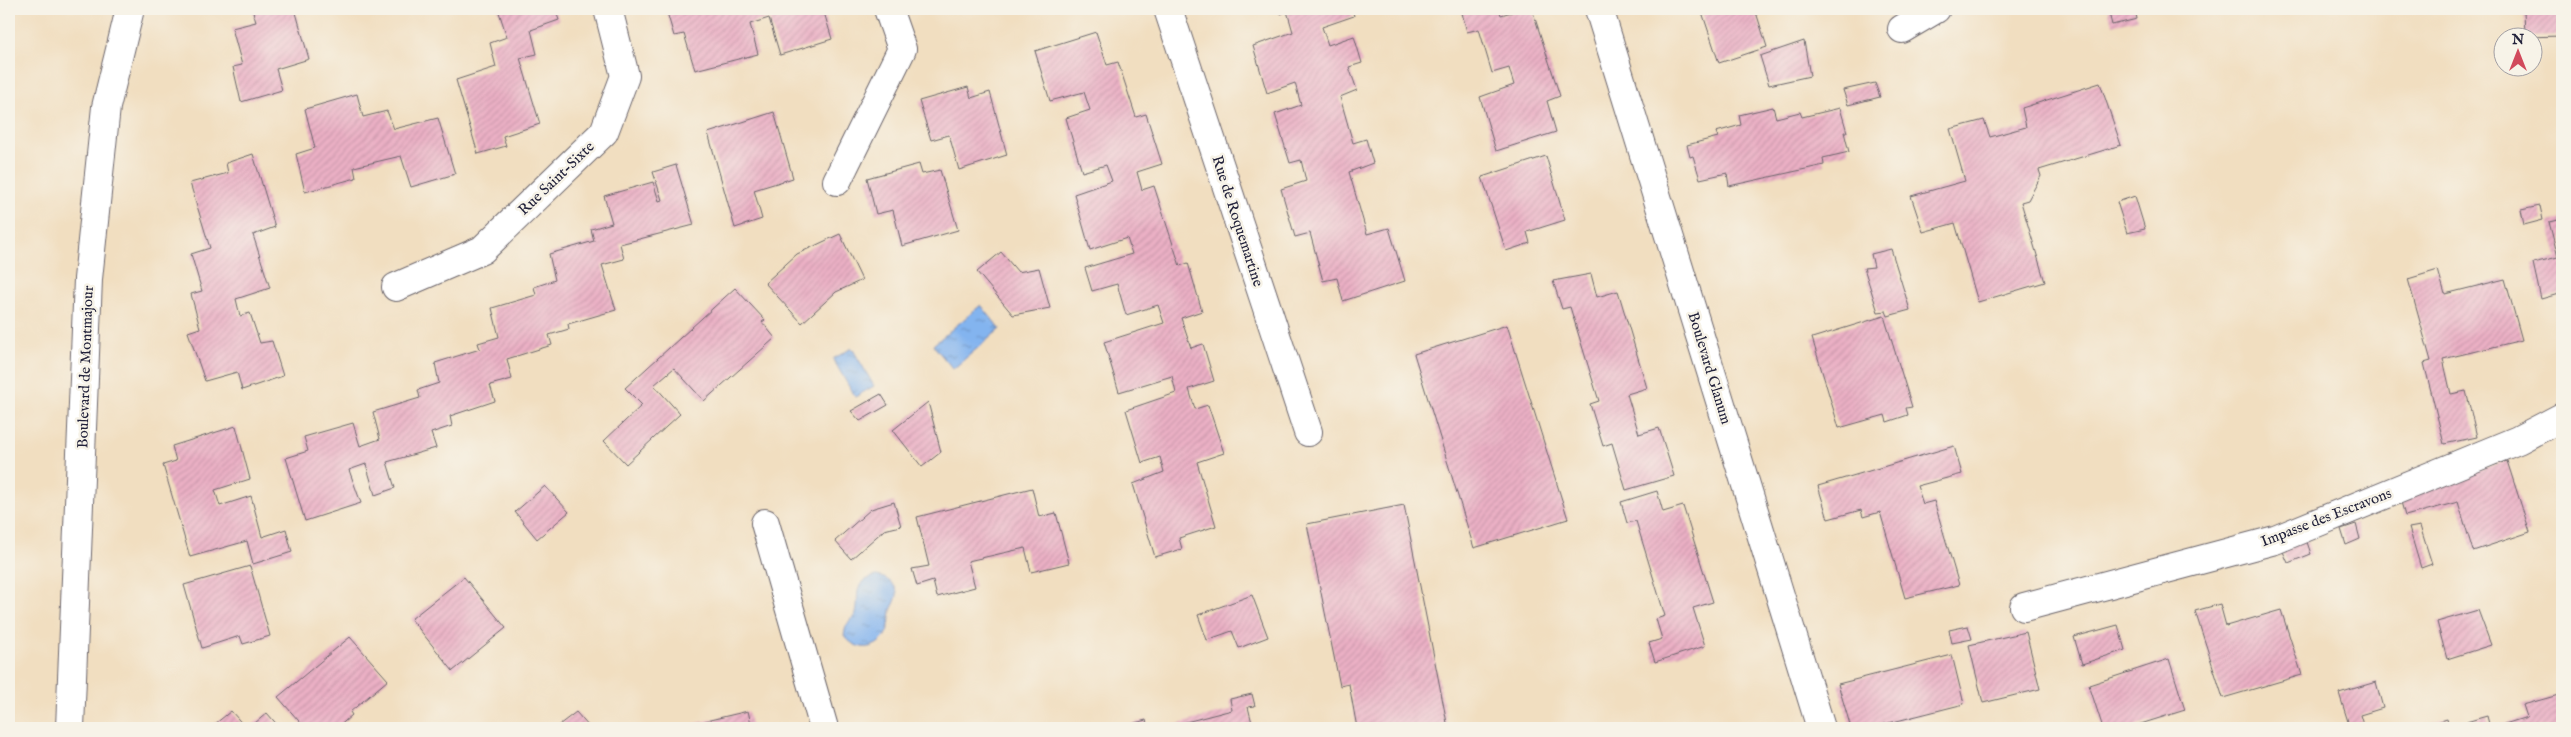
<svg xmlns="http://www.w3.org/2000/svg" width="2571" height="737" font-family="'IM FELL English',serif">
  <defs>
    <pattern id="water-ripples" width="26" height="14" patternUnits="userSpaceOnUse" patternTransform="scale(1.25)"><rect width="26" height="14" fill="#83b4ef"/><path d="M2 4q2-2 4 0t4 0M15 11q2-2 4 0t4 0" fill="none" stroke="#6b92c3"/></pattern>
    <pattern id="building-hatch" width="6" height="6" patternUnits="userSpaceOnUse" patternTransform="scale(1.25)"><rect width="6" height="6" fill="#ebb0c5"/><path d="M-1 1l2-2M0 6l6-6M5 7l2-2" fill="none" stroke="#c997aa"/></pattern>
  </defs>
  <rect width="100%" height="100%" fill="#f7f3e8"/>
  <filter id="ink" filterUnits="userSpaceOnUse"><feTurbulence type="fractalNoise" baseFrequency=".02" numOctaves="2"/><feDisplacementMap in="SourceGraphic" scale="10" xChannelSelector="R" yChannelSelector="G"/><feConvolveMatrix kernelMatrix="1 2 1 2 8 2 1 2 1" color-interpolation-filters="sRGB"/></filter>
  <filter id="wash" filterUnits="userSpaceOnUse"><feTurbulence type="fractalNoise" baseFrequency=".0096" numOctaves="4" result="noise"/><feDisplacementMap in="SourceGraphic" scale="20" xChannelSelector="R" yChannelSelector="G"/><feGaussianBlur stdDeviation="1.12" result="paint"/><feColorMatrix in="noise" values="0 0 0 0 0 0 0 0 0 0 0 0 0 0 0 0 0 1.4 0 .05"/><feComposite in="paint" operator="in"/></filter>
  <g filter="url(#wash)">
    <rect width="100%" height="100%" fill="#f1dec0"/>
    <path fill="url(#water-ripples)" stroke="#526b95" d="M981,305l19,24 -47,40 -20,-24z
      M852,348l22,38 -19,11 -22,-38z
      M876,576c11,1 25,11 20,23 -1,4 -3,6 -5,11 -1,6 -1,13 -3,19 -7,21 -31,25 -44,6l2,-9 10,-12c4,-19 -5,-31 20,-38z"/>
    <g id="blocks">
      <path fill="url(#building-hatch)" d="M252,9h43l14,50 -33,10 6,21 -41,12 -8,-35 9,-2 -10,-37 24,-6z
        M498,9h57l4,11 -28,10 6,24 -17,4 20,66 -37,12 3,10 -28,8 -22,-74 40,-13 -6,-24 17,-6z
        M666,9h157l9,30 -52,16 -11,-37 -19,6 8,30 -63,16 -11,-36 -10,2z
        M1280,9h72l2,7 -32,11 6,18 26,-9 8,27 -13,4 8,23 -17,7 13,46 13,-4 7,24 -24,9 18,62 22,-6 16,53 -62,20 -6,-23 -14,3 -13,-48 -15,4 -14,-48 25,-8 -5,-21 -11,3 -15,-49 26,-9 -6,-22 -28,10 -14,-47 40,-14 -6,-21 -6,3z
        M1461,9h38l2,6 21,-6h10l28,87 -13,5 9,31 -60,19 -16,-54 34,-12 -5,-17 -17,5 -13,-44 -12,3z
        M1701,9h54l12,38 -48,16z
        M2108,9h27l2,10 -25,6z
        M2524,9h38v27l-37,1z
        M1096,32l11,33 11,-3 18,55 10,-3 16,50 -25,8 5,18 12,-4 26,80 8,-3 14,48 -21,7 10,30 12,-4 11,37 -25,8 6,20 13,-4 16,48 -27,9 19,64 -37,12 3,11 -27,8 -22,-73 31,-12 -4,-15 -18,6 -16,-53 50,-17 -4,-17 -53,16 -15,-50 60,-19 -6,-18 -32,10 -9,-31 -25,7 -7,-23 47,-14 -5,-16 -37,12 -16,-56 38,-13 -6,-16 -24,7 -16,-54 24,-8 -6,-18 -34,9 -15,-50z
        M1804,41l6,35 -41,9 -9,-29z
        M1875,83l5,14 -32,8 -5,-15z
        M2100,83l21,62 -82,25 2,6 -13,24 -7,2 24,80 -67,20 -23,-79 -32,9 -12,-36 54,-15 -15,-52 34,-9 6,17 36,-10 -4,-19z
        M968,87l3,11 19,-6 17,63 -48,15 -10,-35 -18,5 -12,-39z
        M357,94l6,23 24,-6 7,18 44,-11 17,56 -44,13 -10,-31 -47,11 2,11 -51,14 -9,-38 19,-6 -10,-39z
        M1773,107l3,11 24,-6 2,5 38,-9 7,24h-3l5,20 -26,6 1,7 -95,21 -2,-13 -27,6 -7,-23 -3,1 -3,-12 31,-8 -2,-5 25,-7 -2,-10z
        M774,112l19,66 -39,12 8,29 -27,9 -27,-95z
        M253,154l22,73 -22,8 17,53 -34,11 4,17 10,-3 10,30 12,-2 11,35 -41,14 -5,-18 -32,9 -17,-49 12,-4 -9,-34 11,-3 -11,-37 19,-6 -20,-65 38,-10 -2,-10z
        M1546,156l19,64 -38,12 3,11 -24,8 -24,-74z
        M919,164l3,10 18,-4 18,60 -56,16 -9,-36 -17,4 -9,-36z
        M676,165l18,60 -74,19 4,15 -22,6 14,45 -48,14 1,5 -20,6 3,10 -45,14 5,20 -22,6 5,16 -45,15 2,10 -21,7 5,15 -49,14 8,26 -20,7 -9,-31 -17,6 12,33 -56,18 -19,-63 22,-7 -4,-14 49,-14 7,23 20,-7 -7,-27 47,-14 -2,-8 21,-7 -4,-20 45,-14 -2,-6 21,-6 -7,-29 44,-13 -2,-8 21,-7 -6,-26 45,-13 -3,-12 21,-6 -8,-27 49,-14 6,19 3,-1 -9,-28z
        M2135,196l10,33 -18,4 -10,-31z
        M2540,206l3,14 -19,5 -3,-15z
        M2562,219v74l-21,6 -8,-36 25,-6 -9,-35z
        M840,234l22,46 -26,12 -34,31 -37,-40 32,-29z
        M1891,249l19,61 -22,6 -2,-5 -8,1 -14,-44 10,-1 -3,-13z
        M1001,252l17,20 21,-4 11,40 -37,7 -36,-43z
        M2438,270l7,24 60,-15 17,61 -79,19 8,35 15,-3 11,46 -33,7 -20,-81 7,-2 -23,-82z
        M1591,274l6,23 21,-6 29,97 -20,6 12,40 20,-6 15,48 -48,14 -14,-47 -9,3 -13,-42 9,-3 -29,-94 -8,2 -9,-28z
        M735,288l30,32 -3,2 13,16 -71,63 -30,-33 -20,17 26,29 -54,50 -22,-23 38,-36 -17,-17z
        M1884,316l28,91 -6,1 2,7 -21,7 -2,-7 -46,13 -27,-90z
        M1507,325l61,194 -94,29 -60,-194z
        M881,394l7,11 -28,16 -9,-10z
        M928,402l13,50 -19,15 -29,-37z
        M236,426l14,53 -35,11 5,16 31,-10 11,41 24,-8 6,23 -39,12 -6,-23 -57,16 -27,-92 13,-4 -4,-15z
        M1954,446l8,28 -45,12 6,18 11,-3 25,84 -54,13 -25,-86 -17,5 -2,-7 -33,9 -10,-33z
        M2507,461l23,71 -57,19 -15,-49 -53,14 -6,-21z
        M545,486l24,26 -32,27 -22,-27z
        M1032,488l7,29 17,-4 13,50 -38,9 -6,-24 -57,13 7,26 -38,10 -4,-16 -16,5 -5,-17 17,-3 -12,-49z
        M1657,491l6,21 20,-6 30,96 -20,6 12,38 -50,16 -6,-19 13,-4 -6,-20 9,-3 -29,-95 -9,2 -6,-21z
        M894,502l7,24 -17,4 -33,29 -16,-18 36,-32z
        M1404,505l44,223h-91l-8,-44 -9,2 -33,-162z
        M2356,524l4,15 -14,6 -5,-16z
        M2420,526l12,38 -11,4 -12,-40z
        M2306,539l5,15 -23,9 -7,-16z
        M250,566l20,70 -27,8 -3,-8 -38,12 -18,-63z
        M464,577l42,51 -53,43 -42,-52z
        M1252,595l16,42 -29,11 -7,-17 -25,9 -9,-25z
        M2220,604l6,22 55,-16 21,65 -79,23 -28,-87z
        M2478,610l13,35 -44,14 -10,-37z
        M2118,625l7,25 -43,14 -8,-27z
        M1968,626l4,13 -20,4 -3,-13z
        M2026,632l14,57 -57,14 -14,-58z
        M350,637l38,43 -38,32 2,3 -15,13h-32l-27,-31z
        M1952,655l12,49 -95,24h-18l-13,-44z
        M2169,659l16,51 -57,18h-25l-14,-43z
        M2376,682l7,26 -23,7 4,13h-14l-11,-35z
        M1252,694l3,12 -7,1 5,20 19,-4 2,5h-111l69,-18 -2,-11z
        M2562,694v34h-70l35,-11 -4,-12z
        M231,711l15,17h-36z
        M748,711l4,17h-58l-1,-4z
        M576,712l14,16h-35z
        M267,713l13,15h-31z
        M2487,716l3,12h-73l30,-9 2,8z
        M1146,720l2,8h-23l-1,-2z"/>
    </g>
  </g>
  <g filter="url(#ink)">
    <use href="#blocks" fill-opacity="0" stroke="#6a646a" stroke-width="1"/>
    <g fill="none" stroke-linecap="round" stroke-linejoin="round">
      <g stroke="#6a646a" stroke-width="30">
        <path id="minor" d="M1168,9l140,423
          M1599,9l222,719
          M1902,29l34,-20
          M837,181l65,-132 -14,-40
          M396,287l86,-37 122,-118 21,-56 -17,-67
          M765,523l59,205
          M2024,607l251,-67 243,-100 44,-23
          M70,728l18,-449 18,-172 24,-98"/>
      </g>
      <use href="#minor" stroke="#fff" stroke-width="28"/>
    </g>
  </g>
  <g text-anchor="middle" stroke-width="5" stroke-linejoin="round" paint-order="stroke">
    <g font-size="15" fill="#22223b" stroke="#f7f3e8">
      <text transform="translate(556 178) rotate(-44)" y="5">Rue Saint-Sixte</text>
      <text transform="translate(1238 221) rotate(72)" y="5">Rue de Roquemartine</text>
      <text transform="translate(85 367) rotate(-88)" y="5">Boulevard de Montmajour</text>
      <text transform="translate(1710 368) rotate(73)" y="5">Boulevard Glanum</text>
      <text transform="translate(2326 517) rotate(-21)" y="5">Impasse des Escravons</text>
    </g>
  </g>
  <rect width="2571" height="737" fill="none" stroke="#f7f3e8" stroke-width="30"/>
  <g transform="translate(2518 52)"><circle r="24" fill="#f7f3e8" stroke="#a29fa3"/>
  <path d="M0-4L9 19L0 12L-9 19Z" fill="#d1495b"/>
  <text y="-8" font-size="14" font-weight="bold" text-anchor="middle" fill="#22223b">N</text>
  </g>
</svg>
